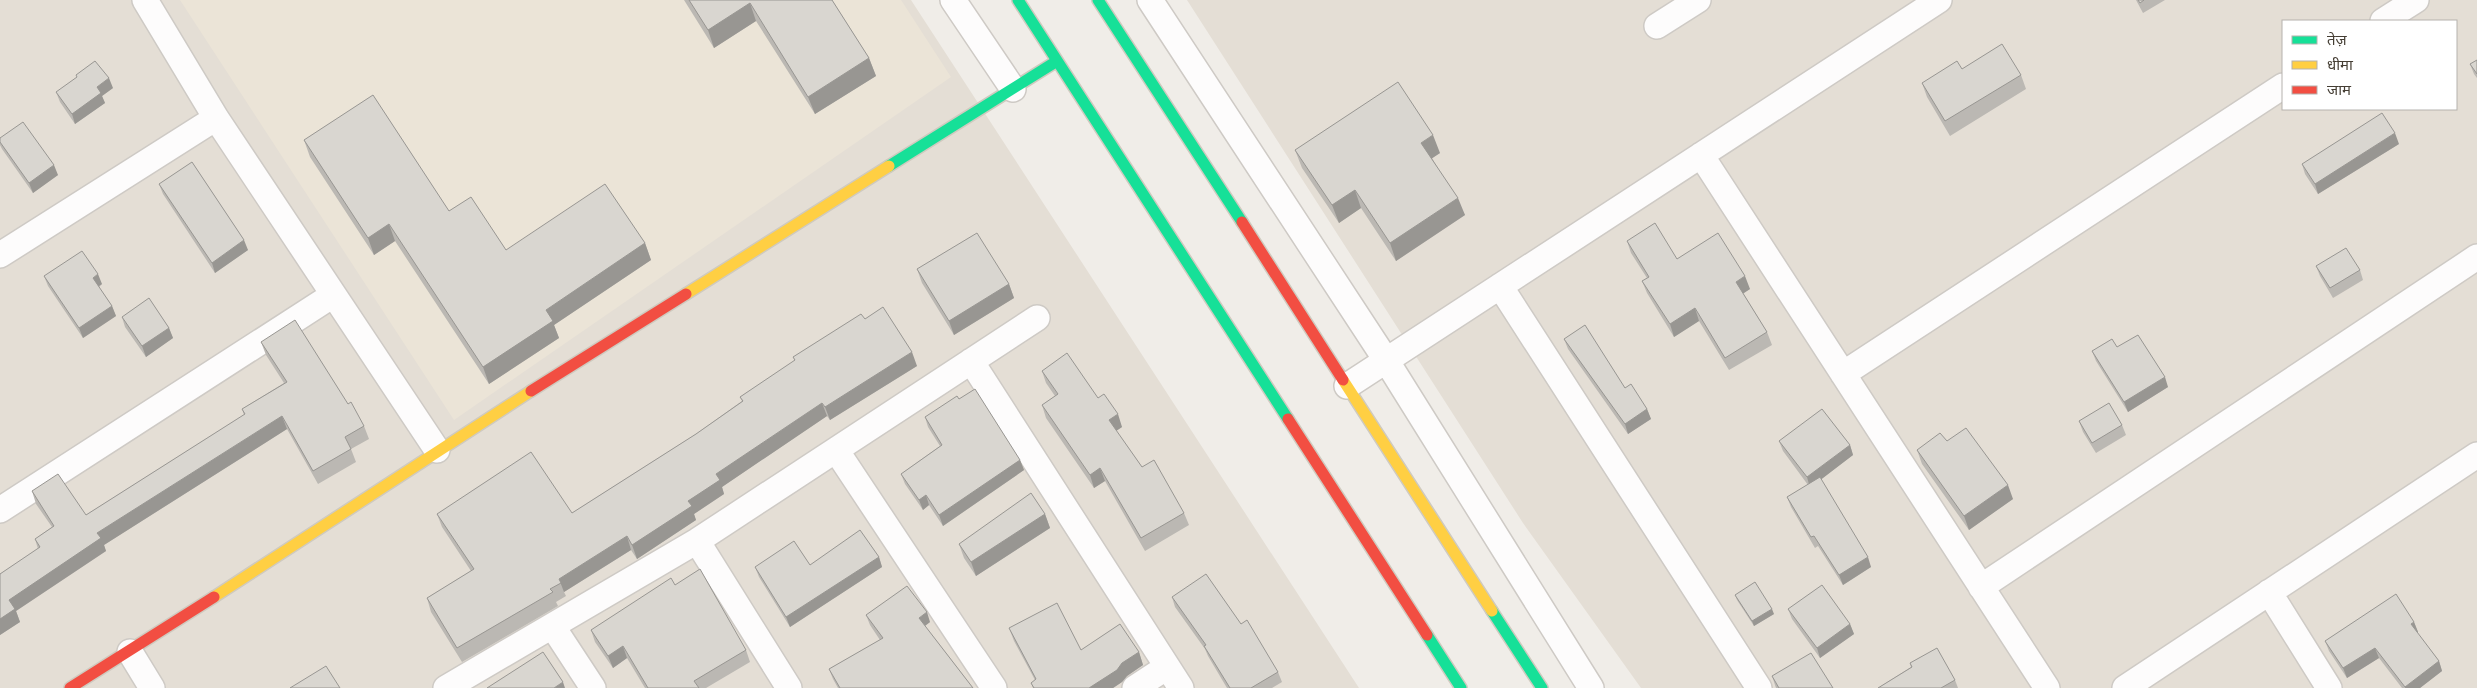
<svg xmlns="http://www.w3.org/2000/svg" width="2477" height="688" font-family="'Fira Sans Condensed','Noto Sans Devanagari',sans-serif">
  <rect width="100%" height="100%" fill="#f0ede8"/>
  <path fill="#e4ded5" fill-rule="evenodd" d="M0,0h911l448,688h-1359z
    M1187,0h1290v688h-836l-118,-165zM2283,21h173v88h-173z"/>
  <path fill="#ebe4d7" d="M180,0h721l50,77 -497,343z"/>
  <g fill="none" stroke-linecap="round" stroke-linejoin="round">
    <g stroke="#cecac5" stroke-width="28">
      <path id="street" d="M145,0l71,118 221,332
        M953,0l60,89
        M1150,0l236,360 205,328
        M2383,21l33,-21
        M1657,26l41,-26
        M1701,155l346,533
        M0,255l216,-137
        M1500,286l259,402
        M971,361l210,327
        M1843,374l440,-288
        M1347,386l592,-386
        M836,450l158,238
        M0,510l333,-215
        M697,541l92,147
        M1981,587l496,-330
        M2269,592l60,96
        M553,627l40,61
        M130,652l22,36
        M446,688l251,-147 340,-223
        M1135,688l32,-21
        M2125,688l352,-233"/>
    </g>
    <g stroke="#cfcabf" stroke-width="14">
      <path id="fast" d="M1018,0l270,419
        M1098,0l144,222
        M889,166l168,-105
        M1492,611l50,77
        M1427,635l34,53"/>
    </g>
    <g stroke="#cfcabf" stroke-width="14">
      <path id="slow" d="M686,294l203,-128
        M1343,380l149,231
        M214,597l317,-206"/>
    </g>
    <g stroke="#cfcabf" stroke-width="14">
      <path id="jam" d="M1242,222l101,158
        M531,391l155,-97
        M1288,419l139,216
        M70,688l144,-91"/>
    </g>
    <use href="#street" stroke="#fdfcfc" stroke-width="25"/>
    <use href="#fast" stroke="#16e098" stroke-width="11"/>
    <use href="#slow" stroke="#ffcf43" stroke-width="11"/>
    <use href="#jam" stroke="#f24e42" stroke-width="11"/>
  </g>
  <path fill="#bbb8b3" d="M684,0h148l37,58 7,18 -61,38 -59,-93 -42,27z
    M2136,0h29l-22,13z
    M2477,60v18l-3,-4 -4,-10z
    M1962,69l59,6 5,14 -76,47 -23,-39 -5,-14z
    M113,88l-11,8 3,7 -30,21 -15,-22 -4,-10z
    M0,138l58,37 -25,18 -31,-44 -2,-4z
    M304,140l145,71 57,39 139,-7 6,17 -97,65 5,13 -70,46 -94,-143 -21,14 -64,-98z
    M2399,144l-81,50 -13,-20 -3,-10z
    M1295,150l145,3 -8,5 33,57 -69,46 -35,-53 -22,15 -37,-55z
    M159,184l89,66 -33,23 -52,-79z
    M1627,241l50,18 73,30 -7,4 24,39 5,13 -43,25 -30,-49 -25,16 -27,-44 -5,-12 5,-3 -16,-25z
    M2316,266l44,4 3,10 -30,18 -13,-22z
    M917,269l92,15 5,14 -60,37 -32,-52z
    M44,276l58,8 -3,3 13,19 4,10 -33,22 -35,-52z
    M122,317l47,11 4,10 -27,19 -21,-30z
    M865,319l52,47 -87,54 -3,-4 -105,71 2,7 -30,20 2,6 -59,39 -6,-9 -67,42 2,4 -10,6 2,4 -96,56 -31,-50 -4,-14 44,-27 -29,-44 -5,-13 135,-1 124,-79 46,-33 -2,-4 55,-36 -2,-4z
    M1564,339l61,49 22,21 4,10 -23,15 -60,-85z
    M261,342l87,62 16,22 5,13 -18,10 5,13 -38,22 -31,-55 -183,116 2,6 -90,60 4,11 -20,13v-61l38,-25 -3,-10 17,-12 -16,-23 -4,-13 54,24 158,-100 -2,-6 42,-26 -18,-28z
    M2117,347l51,40 -40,25 -32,-51 -4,-10z
    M1042,371l56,27 24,29 -6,4 26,36 42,46 5,12 -44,26 -40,-70 -11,7 -48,-70 -4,-13 13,-9 -9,-13z
    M959,399l61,61 4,10 -81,56 -14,-21 -6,5 -18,-26 -4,-10 39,-28 -12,-19 -3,-10z
    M2079,421l43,4 4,10 -30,18 -13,-21z
    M1779,441l71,4 3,10 -32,24 50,88 -28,18 -25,-39 -3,2 -24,-41 -4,-10 21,-12 -25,-34z
    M1917,450l96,49 -44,31 -47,-66z
    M1045,514l5,14 -74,48 -12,-18 -5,-14z
    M879,557l3,10 -92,60 -31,-50 -4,-10 55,-2z
    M675,585l71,65 4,12 -44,26h-61l-18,-30 -14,10 -18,-26 -4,-12z
    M1735,595l39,19 -20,12 -17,-26z
    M1172,597l69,27 37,48 4,10 -10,6h-45l-19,-32 -3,-7 -30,-42z
    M1788,609l62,15 4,10 -34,24 -28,-39z
    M866,615l64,7 -5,4 48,62h-135l-5,-9 -4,-10 51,-29 -10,-15z
    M2414,622l4,10 -1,1 22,28 3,10 -22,17h-18l-23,-30 -32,20 -18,-27 -4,-10z
    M1009,628l72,22 58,2 4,13 -16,11 -5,6 -9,6h-80l-2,-5 4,-3 -21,-39z
    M1910,663l45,17 3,8h-80l33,-21z
    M1772,676l61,12h-57z"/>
  <path fill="#989692" d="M750,3l6,18 -42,27 -6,-18z
    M869,58l7,18 -61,38 -7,-17z
    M109,78l4,10 -11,8 3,7 -30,21 -3,-10 25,-27z
    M2395,133l4,11 -81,50 -3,-10z
    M1433,135l7,18 -12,8 -7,-18z
    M54,165l4,10 -25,18 -4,-10z
    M1355,190l6,18 -22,15 -7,-18z
    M1458,198l7,17 -69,46 -6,-18z
    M389,224l6,17 -21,14 -6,-17z
    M244,240l4,10 -33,23 -3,-10z
    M645,243l6,17 -97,65 5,13 -70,46 -6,-17 63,-57z
    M98,274l4,10 -6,4 -3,-10z
    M1745,276l5,13 -9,6 -5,-13z
    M1009,284l5,14 -60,37 -5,-14z
    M112,306l4,10 -33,22 -4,-10z
    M1695,308l4,13 -25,16 -4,-13z
    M169,328l4,10 -27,19 -4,-11z
    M912,352l5,14 -87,54 -5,-13z
    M2165,377l3,10 -40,25 -4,-10z
    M822,403l5,13 -105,71 2,7 -30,20 2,6 -59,39 -5,-14 56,-44 28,-27z
    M1647,409l4,10 -23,15 -3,-10z
    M1118,414l4,13 -9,6 -4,-13z
    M282,416l5,13 -183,116 2,6 -90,60 4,11 -20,13v-16l9,-19 88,-67z
    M1850,445l3,10 -43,33 -3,-11z
    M1020,460l4,10 -81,56 -4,-11z
    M1100,468l5,13 -11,7 -4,-13z
    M2008,485l5,14 -44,31 -5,-14z
    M926,495l3,10 -6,5 -4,-10z
    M1045,514l5,14 -74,48 -5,-14z
    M627,536l4,14 -67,42 -5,-13z
    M879,557l3,10 -92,60 -4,-10z
    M1868,557l3,10 -28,18 -4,-10z
    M1772,609l2,5 -20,12 -2,-5z
    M927,612l3,10 -8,6 -3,-10z
    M2414,622l4,10 -3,2 -4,-10z
    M1850,624l4,10 -34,24 -3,-10z
    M623,646l4,12 -14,10 -5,-12z
    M2375,648l4,10 -32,20 -4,-10z
    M1139,652l4,13 -16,11 -5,6 -9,6h-24l33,-25z
    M2439,661l3,10 -22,17h-15v-1z
    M563,682l2,6h-11z"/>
  <path fill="#d9d6d0" stroke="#989692" d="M689,0h143l37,58 -61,39 -58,-94 -42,27z
    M2138,0h6l-4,3z
    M2002,44l19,31 -76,46 -23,-38 35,-22 5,8z
    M2477,60v14l-7,-10z
    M95,61l14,17 -12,9 4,6 -29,21 -16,-22 21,-15 -1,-2z
    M1398,82l35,53 -12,8 37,55 -68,45 -35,-53 -23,15 -37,-55z
    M373,95l76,116 22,-14 35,53 99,-66 40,59 -99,67 7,11 -70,46 -94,-143 -21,14 -64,-98z
    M2382,113l13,20 -80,51 -13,-20z
    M23,122l31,43 -25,18 -29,-41v-4z
    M192,162l52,78 -32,23 -53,-79z
    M1655,223l22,36 41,-26 27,43 -9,6 31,50 -42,26 -30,-50 -25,16 -28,-43 7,-4 -22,-36z
    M977,233l32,51 -60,37 -32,-52z
    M2346,248l14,22 -30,18 -14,-22z
    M82,251l16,23 -5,4 19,28 -33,22 -35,-52z
    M149,298l20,30 -27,18 -20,-29z
    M883,307l29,45 -87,55 -3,-4 -106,71 4,6 -32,21 4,5 -60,39 -5,-9 -68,43 2,4 -11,6 3,3 -96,56 -30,-50 47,-29 -37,-55 94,-62 41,61 124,-79 47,-33 -3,-4 55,-37 -2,-3 68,-43 4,5z
    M295,320l53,84 3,-2 13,24 -19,11 6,12 -38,22 -31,-55 -185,117 4,5 -92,62 6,9 -15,10v-45l40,-27 -5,-8 19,-13 -22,-35 26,-17 28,41 159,-101 -3,-5 45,-27 -26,-40z
    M1585,325l40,63 6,-4 16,25 -22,15 -61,-85z
    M2138,335l27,42 -41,25 -32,-51 20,-12 5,8z
    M1067,353l31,45 6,-4 14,20 -9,6 33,47 12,-7 30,53 -43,25 -41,-70 -10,7 -48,-70 16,-11 -16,-23z
    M975,389l45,71 -81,55 -13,-20 -7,5 -18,-26 41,-29 -17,-28 32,-21 2,3z
    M2109,403l13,22 -30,18 -13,-22z
    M1822,409l28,36 -43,32 -28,-36z
    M1966,428l42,57 -44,31 -47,-66 23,-17 7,8z
    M1820,477l48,80 -29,18 -25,-39 -3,1 -24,-40z
    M1031,493l14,21 -74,48 -12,-18z
    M860,530l19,27 -93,60 -31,-50 39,-26 16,24z
    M700,569l46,81 -52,31 5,7h-51l-25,-42 -15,10 -17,-26 80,-52 4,7z
    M1206,574l35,50 6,-4 31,52 -27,16h-21l-26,-42 2,-1 -34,-48z
    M1755,582l17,27 -20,12 -17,-26z
    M1822,585l28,39 -33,24 -29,-39z
    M907,586l20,26 -8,6 54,70h-133l-11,-19 54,-31 -17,-23z
    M2396,594l18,28 -3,2 28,37 -34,26 -30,-39 -32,20 -18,-27z
    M1057,603l24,47 39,-26 19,28 -17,11 -5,7 -28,18h-55l-3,-5 5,-4 -27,-51z
    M1937,648l18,32 -14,8h-63l34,-21 -2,-4z
    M543,652l20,30 -9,6h-67z
    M1811,653l22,35h-54l-7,-12z
    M326,666l14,22h-50z"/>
  <rect x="2282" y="20" width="175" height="90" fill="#ffffff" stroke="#b5b2ae"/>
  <rect x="2292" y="36" width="25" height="8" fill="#16e098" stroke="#b5b2ae"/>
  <text x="2327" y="45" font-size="15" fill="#453e34">तेज़</text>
  <rect x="2292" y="61" width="25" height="8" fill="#ffcf43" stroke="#b5b2ae"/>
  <text x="2327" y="70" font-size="15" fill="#453e34">धीमा</text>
  <rect x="2292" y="86" width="25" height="8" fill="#f24e42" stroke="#b5b2ae"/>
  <text x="2327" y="95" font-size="15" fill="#453e34">जाम</text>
</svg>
